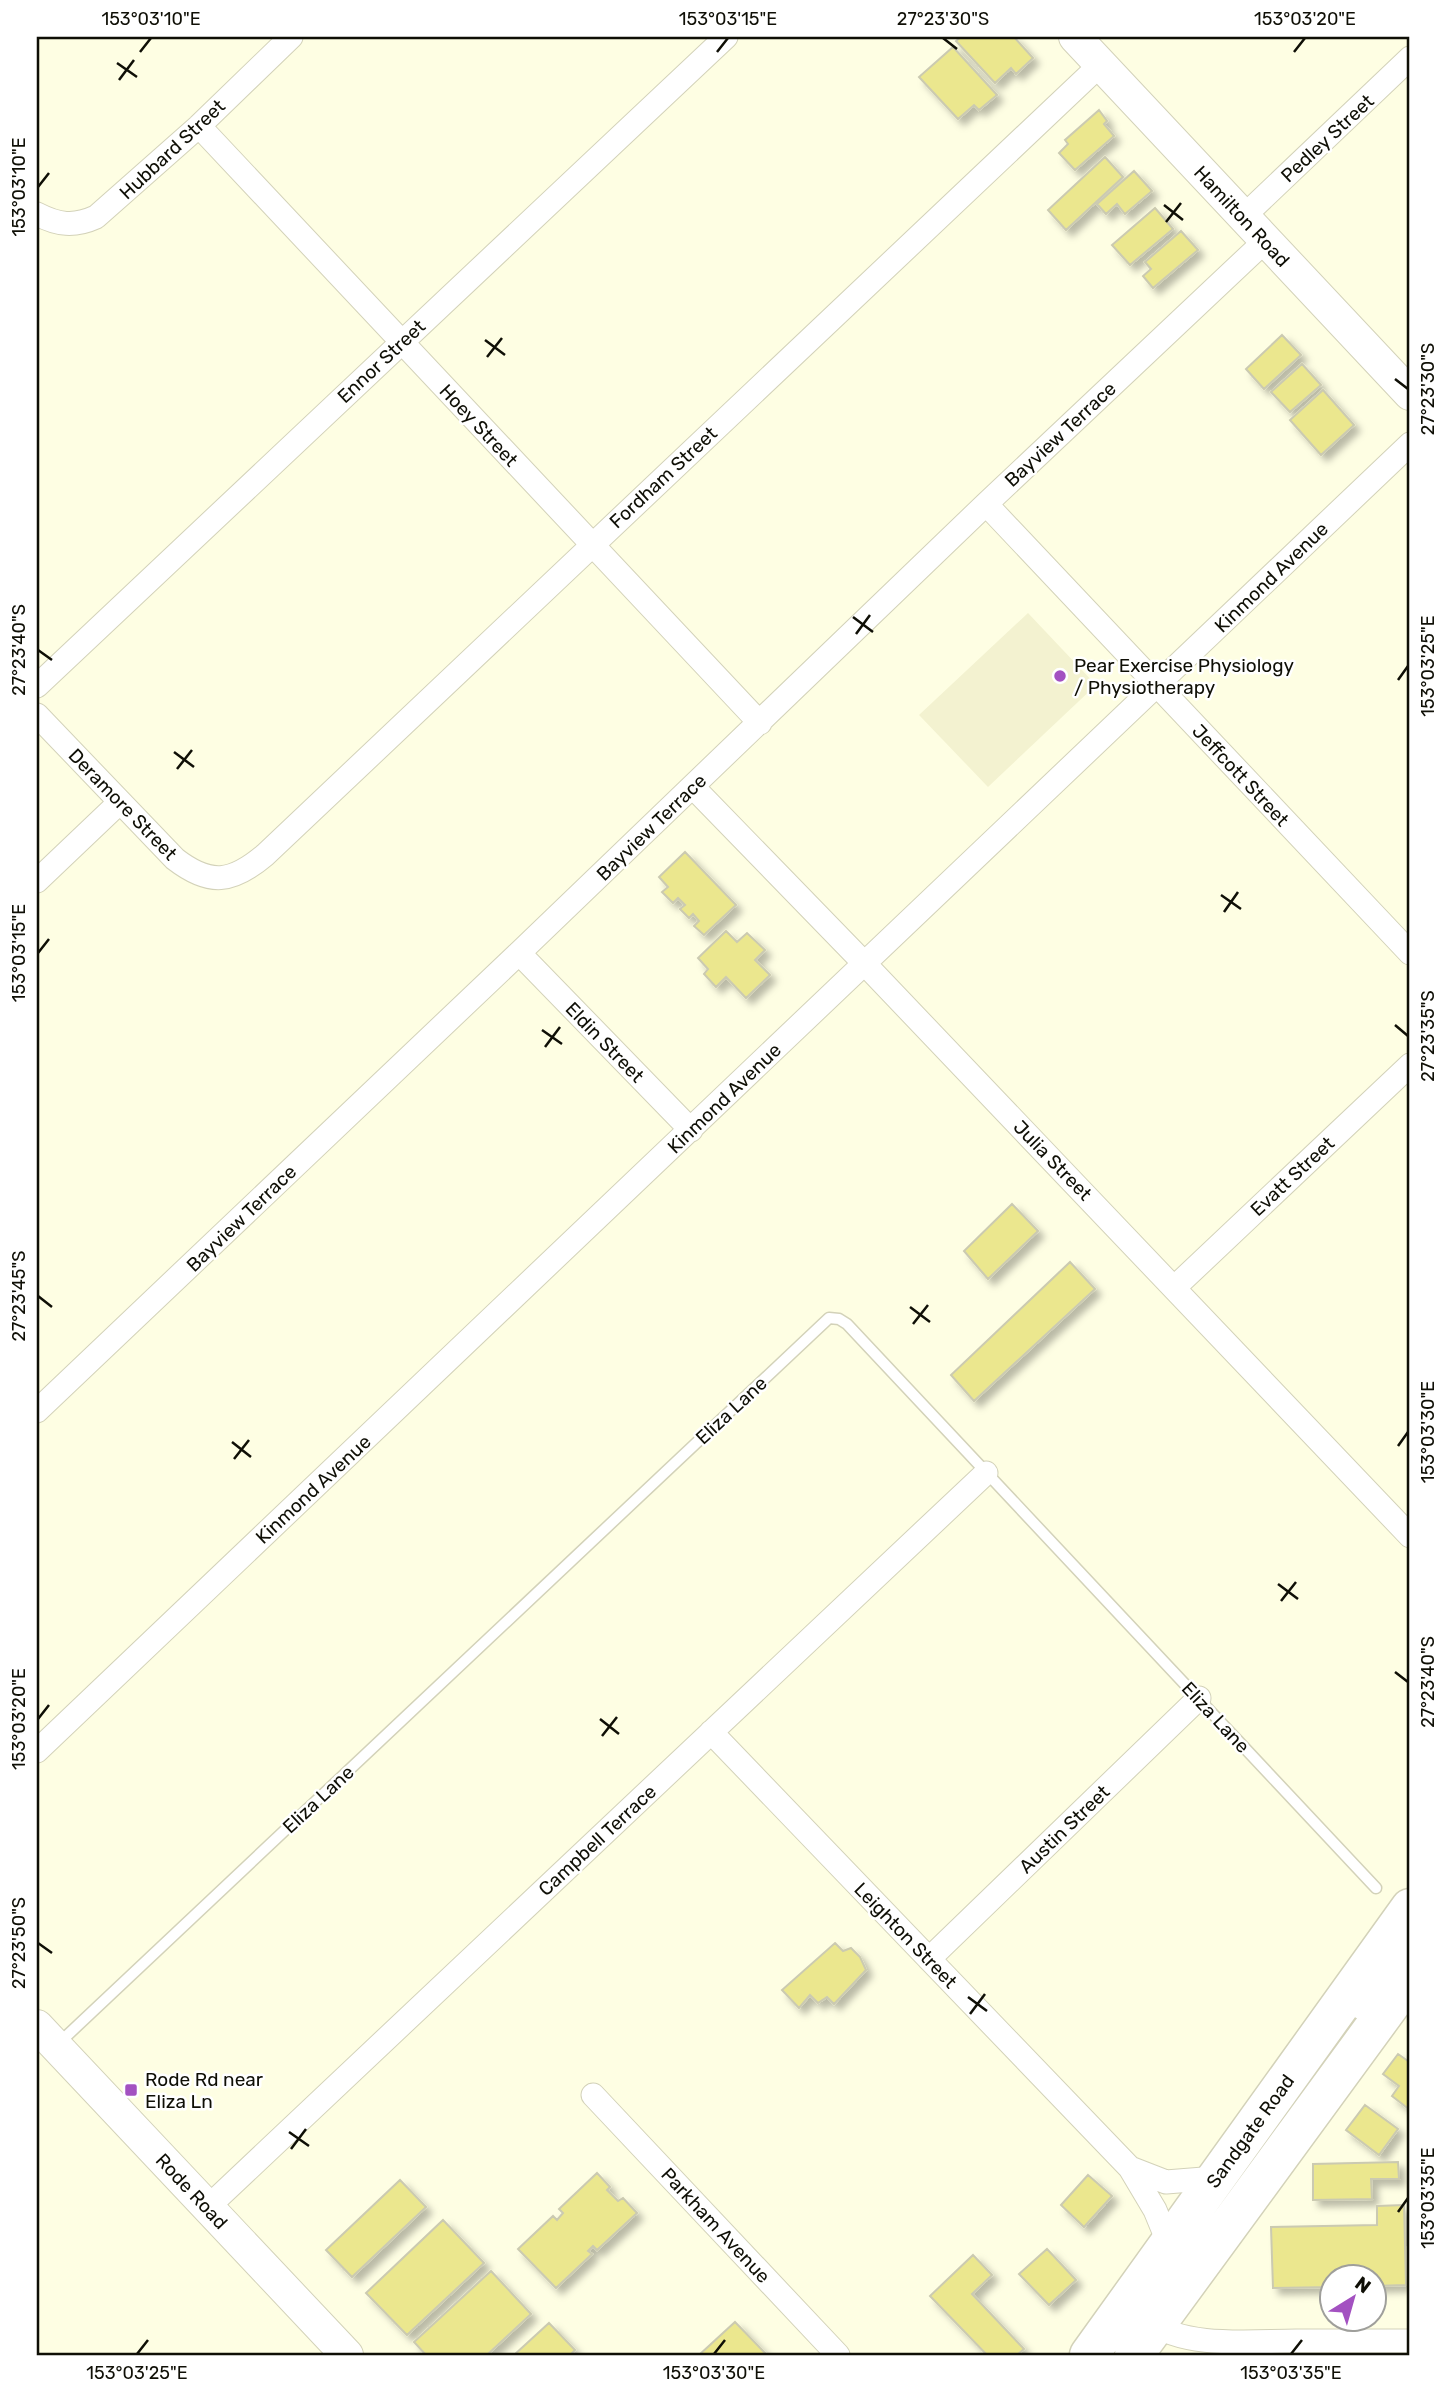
<svg xmlns="http://www.w3.org/2000/svg" width="1447" height="2392" font-family="Rubik,sans-serif">
  <defs>
    <filter id="shadow"><feDropShadow dx="6" dy="6" stdDeviation="3.5" flood-color="#0004"/></filter>
  </defs>
  <rect width="100%" height="100%" fill="#fefee3"/>
  <path fill="#f3f2d0" d="M1028,613l68,72 -108,102 -69,-72z"/>
  <path fill="#ebe78e" stroke="#cbcab1" stroke-width="2" filter="url(#shadow)" d="M961,37h53l19,21 -17,16 -5,-6 -16,15 -39,-42z
    M953,47l44,48 -18,15 -5,-5 -16,14 -39,-42z
    M1099,110l8,11 -3,3 10,12 -39,34 -16,-17 9,-9 -3,-4z
    M1105,157l18,20 -57,53 -18,-20z
    M1134,171l18,20 -27,23 -8,-10 -11,10 -9,-10z
    M1155,208l18,21 -43,36 -18,-20z
    M1181,231l17,19 -45,38 -10,-12 8,-7 -6,-7z
    M1282,335l19,20 -37,34 -18,-20z
    M1302,364l19,21 -31,27 -19,-20z
    M1323,390l31,35 -33,30 -31,-35z
    M685,852l51,53 -32,30 -10,-9 5,-5 -6,-7 -4,4 -9,-9 5,-4 -7,-7 -5,5 -11,-11 6,-5 -9,-10z
    M726,931l11,11 10,-9 18,17 -10,10 15,15 -24,23 -20,-21 -10,10 -12,-13 4,-5 -10,-11z
    M1012,1204l26,27 -50,48 -24,-28z
    M1070,1262l25,27 -121,112 -23,-26z
    M835,1943l8,8 8,-3 9,9 6,13 -32,34 -7,-7 -9,6 -8,-8 -11,13 -17,-18z
    M1398,2054l10,7 2,-4v53l-18,-14 7,-10 -16,-12z
    M1365,2105l33,24 -19,26 -33,-25z
    M1398,2162l1,17h-28l1,20 -59,1v-36z
    M597,2173l13,14 -3,3 11,11 5,-3 14,15 -40,37 -4,-4 -5,5 4,3 -36,34 -38,-39 35,-33 4,4 6,-7 -4,-4z
    M1088,2175l24,21 -28,31 -23,-22z
    M400,2180l26,27 -74,70 -26,-27z
    M1404,2205l2,80 -32,1v-10h-42v11l-59,1 -2,-61 106,-2v-19z
    M443,2220l41,43 -77,72 -41,-42z
    M1047,2249l29,31 -27,25 -30,-31z
    M973,2255l19,20 -20,19 52,55 -7,6h-30l-57,-59z
    M491,2271l40,43 -44,41h-61l-12,-13z
    M735,2322l32,33h-68z
    M549,2323l26,27 -5,5h-56z"/>
  <g fill="none" stroke-linecap="round" stroke-linejoin="round">
    <g stroke="#d3d2b9" stroke-width="13">
      <path id="lane" d="M58,2044l771,-726 10,1 8,5 529,564"/>
    </g>
    <g stroke="#d3d2b9" stroke-width="25">
      <path id="street" d="M199,126l561,597
        M37,214c21,11 37,13 59,3l103,-91 92,-89
        M1243,217l167,-159
        M986,504l424,449
        M37,686l689,-649
        M37,715l138,144c35,27 57,24 90,-4l835,-790
        M693,787l171,176 546,573
        M37,881l83,-79
        M519,953l172,177
        M1174,1288l236,-223
        M37,1411l482,-458 467,-449 279,-263
        M711,1732l419,436 25,42 14,34
        M37,1751l1373,-1307
        M929,1959l270,-261
        M593,2095l245,260
        M1130,2168l36,14 50,-4
        M208,2207l778,-734
        M1148,2321c38,28 103,20 148,20 38,0 76,0 114,0"/>
    </g>
    <g stroke="#d3d2b9" stroke-width="34">
      <path id="secondary" d="M1075,37l335,357
        M1364,2004l46,-63
        M37,2026l310,329"/>
    </g>
    <g stroke="#d3d2b9" stroke-width="41">
      <path id="highway" d="M1089,2355l321,-447
        M1134,2355l276,-377"/>
    </g>
    <use href="#lane" stroke="#fff" stroke-width="10"/>
    <use href="#street" stroke="#fff" stroke-width="23"/>
    <use href="#secondary" stroke="#fff" stroke-width="32"/>
    <use href="#highway" stroke="#fff" stroke-width="38"/>
  </g>
  <path fill="none" stroke="#0f0f06" stroke-width="2.5" d="M943,38l14,11M140,52l11,-14M717,52l11,-14M1294,52l11,-14M117,63l20,14M119,80l15,-20M38,187l11,-14M1164,205l19,15M1166,222l15,-19M485,340l20,15M487,357l15,-19M1395,379l13,10M853,617l20,15M856,634l14,-19M38,650l14,10M1398,680l10,-14M174,752l20,15M177,769l15,-19M1221,895l20,14M1224,912l14,-20M38,953l11,-14M1395,1025l13,11M542,1030l20,14M545,1047l15,-20M38,1296l14,11M910,1307l20,15M913,1324l15,-19M232,1442l19,15M1398,1446l10,-14M234,1459l15,-19M1278,1584l20,15M1281,1601l15,-19M1395,1672l13,10M38,1719l11,-14M600,1719l19,15M602,1736l15,-19M38,1943l14,10M968,1997l19,14M970,2014l15,-20M289,2132l20,14M291,2149l15,-20M1398,2212l10,-14M137,2354l11,-14M714,2354l11,-14M1291,2354l11,-14"/>
  <g fill="#a351c1" stroke="#fff" stroke-width="2.5">
    <circle cx="1060" cy="676" r="7"/>
    <rect x="124" y="2083" width="14" height="14" rx="3.5"/>
  </g>
  <g text-anchor="middle" stroke-width="5" stroke-linejoin="round" paint-order="stroke">
    <g font-size="19" fill="#0f0f06" stroke="#fff">
      <text transform="translate(1327 138) rotate(-43)" y="7">Pedley Street</text>
      <text transform="translate(172 149) rotate(-43)" y="7">Hubbard Street</text>
      <text transform="translate(1242 216) rotate(47)" y="7">Hamilton Road</text>
      <text transform="translate(381 361) rotate(-43)" y="7">Ennor Street</text>
      <text transform="translate(479 425) rotate(47)" y="7">Hoey Street</text>
      <text transform="translate(1060 434) rotate(-43)" y="7">Bayview Terrace</text>
      <text transform="translate(663 477) rotate(-43)" y="7">Fordham Street</text>
      <text transform="translate(1271 577) rotate(-44)" y="7">Kinmond Avenue</text>
      <text transform="translate(1241 775) rotate(47)" y="7">Jeffcott Street</text>
      <text transform="translate(123 804) rotate(46)" y="7">Deramore Street</text>
      <text transform="translate(651 827) rotate(-44)" y="7">Bayview Terrace</text>
      <text transform="translate(605 1042) rotate(46)" y="7">Eldin Street</text>
      <text transform="translate(724 1098) rotate(-44)" y="7">Kinmond Avenue</text>
      <text transform="translate(1053 1160) rotate(46)" y="7">Julia Street</text>
      <text transform="translate(1292 1176) rotate(-43)" y="7">Evatt Street</text>
      <text transform="translate(241 1218) rotate(-44)" y="7">Bayview Terrace</text>
      <text transform="translate(731 1410) rotate(-43)" y="7">Eliza Lane</text>
      <text transform="translate(313 1489) rotate(-43)" y="7">Kinmond Avenue</text>
      <text transform="translate(1216 1717) rotate(47)" y="7">Eliza Lane</text>
      <text transform="translate(318 1799) rotate(-43)" y="7">Eliza Lane</text>
      <text transform="translate(1064 1829) rotate(-44)" y="7">Austin Street</text>
      <text transform="translate(597 1840) rotate(-43)" y="7">Campbell Terrace</text>
      <text transform="translate(906 1935) rotate(46)" y="7">Leighton Street</text>
      <text transform="translate(1250 2131) rotate(-54)" y="7">Sandgate Road</text>
      <text transform="translate(192 2191) rotate(47)" y="7">Rode Road</text>
      <text transform="translate(716 2225) rotate(47)" y="7">Parkham Avenue</text>
    </g>
    <g font-size="19" fill="#0f0f06" stroke="#fff" text-anchor="start">
      <text x="1074" y="672">Pear Exercise Physiology<tspan x="1074" dy="22">/ Physiotherapy</tspan></text>
      <text x="145" y="2086">Rode Rd near<tspan x="145" dy="22">Eliza Ln</tspan></text>
    </g>
  </g>
  <rect width="1447" height="2392" fill="none" stroke="#ffffff" stroke-width="77"/>
  <g transform="translate(1353 2298) rotate(37)"><circle r="33" fill="#ffffff" stroke="#9f9f9b" stroke-width="2"/>
  <path d="M0-5L12 26L0 18L-12 26Z" fill="#a351c1"/>
  <text y="-10" font-size="19" font-weight="bold" text-anchor="middle" fill="#0f0f06">N</text>
  </g>
  <rect x="38" y="38" width="1370" height="2316" fill="none" stroke="#0f0f06" stroke-width="2.5"/>
  <g font-size="18" text-anchor="middle" fill="#0f0f06">
    <text x="151" y="25">153°03'10"E</text>
    <text x="728" y="25">153°03'15"E</text>
    <text x="943" y="25">27°23'30"S</text>
    <text x="1305" y="25">153°03'20"E</text>
    <text transform="translate(19 187) rotate(-90)" y="6">153°03'10"E</text>
    <text transform="translate(1428 389) rotate(-90)" y="6">27°23'30"S</text>
    <text transform="translate(19 650) rotate(-90)" y="6">27°23'40"S</text>
    <text transform="translate(1428 666) rotate(-90)" y="6">153°03'25"E</text>
    <text transform="translate(19 953) rotate(-90)" y="6">153°03'15"E</text>
    <text transform="translate(1428 1036) rotate(-90)" y="6">27°23'35"S</text>
    <text transform="translate(19 1296) rotate(-90)" y="6">27°23'45"S</text>
    <text transform="translate(1428 1432) rotate(-90)" y="6">153°03'30"E</text>
    <text transform="translate(1428 1682) rotate(-90)" y="6">27°23'40"S</text>
    <text transform="translate(19 1719) rotate(-90)" y="6">153°03'20"E</text>
    <text transform="translate(19 1943) rotate(-90)" y="6">27°23'50"S</text>
    <text transform="translate(1428 2198) rotate(-90)" y="6">153°03'35"E</text>
    <text x="137" y="2379">153°03'25"E</text>
    <text x="714" y="2379">153°03'30"E</text>
    <text x="1291" y="2379">153°03'35"E</text>
  </g>
</svg>
